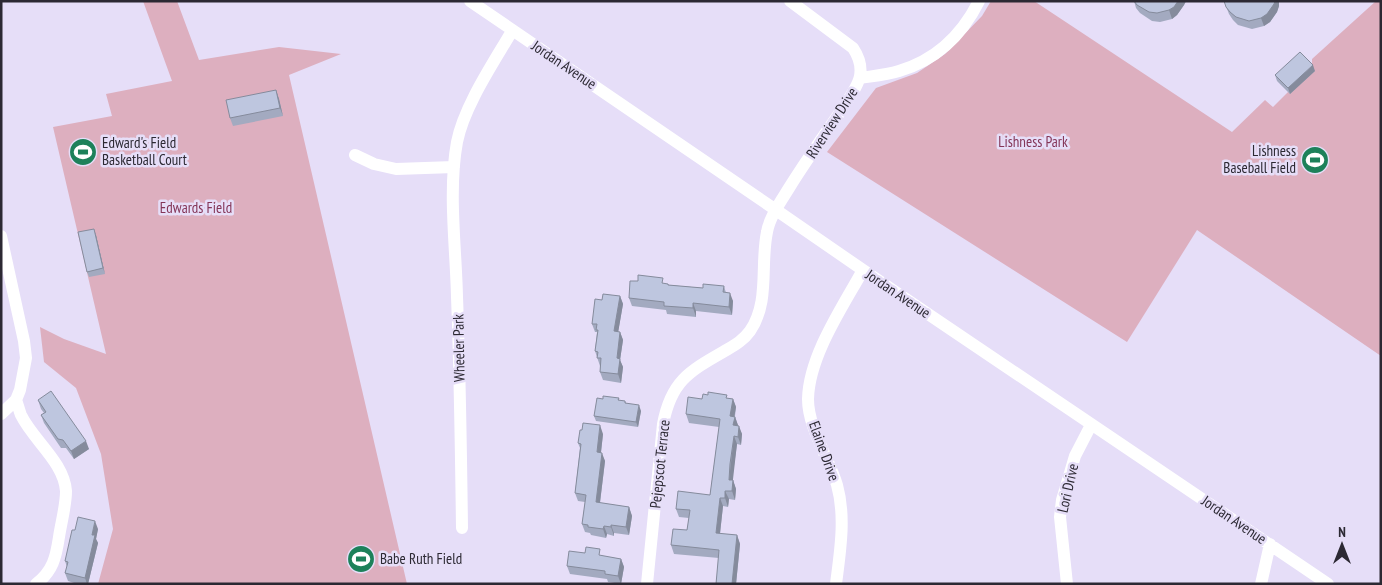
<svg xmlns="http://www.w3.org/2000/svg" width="1382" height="585" font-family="'PT Sans Narrow',sans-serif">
  <rect width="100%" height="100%" fill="#e6def8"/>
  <path fill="#ddafbf" d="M143,1h34l22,59 80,-13 62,7 -52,21 118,509h-309l15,-55 -12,-75 -25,-66 -32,-26 -4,-35 24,12 42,15 -53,-227 59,-11 -6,-22 66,-13z
    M991,1h43l198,131 33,-32 8,7 39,-39v-9l64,-58h5v355l-184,-126 -70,112 -300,-190 49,-64 41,-15 28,-19 37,-38z"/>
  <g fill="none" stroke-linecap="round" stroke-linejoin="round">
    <path stroke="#fff" stroke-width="12" d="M470,1l306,209 87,60 465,314
      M860,78c13,-2 26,-3 39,-7 37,-11 63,-36 80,-70
      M355,155l19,9 22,5 58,-2
      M1,236l23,105 2,17 -6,32 -4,10
      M1,414l15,-14c2,5 3,10 5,15 12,25 43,47 45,76 0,15 -5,32 -7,46 -3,20 -6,34 -23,47
      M462,528c-1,-77 -2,-154 -5,-231 -1,-49 -9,-106 0,-155 7,-36 37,-80 55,-111
      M647,584l16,-160c8,-42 25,-52 60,-72 10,-6 20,-11 27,-21 20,-29 10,-66 17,-99 3,-16 14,-31 22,-44 16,-26 34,-51 51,-76 6,-9 18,-25 20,-36 2,-11 -1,-19 -7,-28l-63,-47
      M836,584c4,-32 10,-67 1,-99 -8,-27 -29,-57 -29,-86 1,-43 34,-91 55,-129
      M1067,584l-7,-67 2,-17 13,-44 16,-31
      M1261,584l9,-40"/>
  </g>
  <path fill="#a3aac0" d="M1134,1h52l-2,4 -7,10 -5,4 -12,3 -8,-1 -12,-8 -4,-5z
    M1224,1l55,5 -2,6 -7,10 -6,4 -12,3 -14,-4 -5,-5 -4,-6z
    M1315,71l-25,23 -13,-13 -2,-6z
    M276,90l3,9 4,17 -50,10 -3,-8z
    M96,235l9,39 -16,3 -2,-5z
    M665,284h3l1,1 34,3 21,-2 2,7 7,8 -1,14 -36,-4v6l-29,-3 -1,-4 -34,-4 -3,-8z
    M620,296l3,8 -5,28h2l3,8 -3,20 3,7 -2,16 -18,-3 -3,-8v-6l-5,-15 2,-19h-2l-3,-8 10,-24z
    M619,398v2l6,1 1,2 15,8 -3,16 -42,-6 -2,-5 9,-17z
    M728,398l5,1 3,8 -1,9 3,10 4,8 -1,11 -4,-1 -4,29 -1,7h1l3,9 -1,11 -6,-1 -1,8 -5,-1 -3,28 17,1 3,9 -4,40h-20l3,-26 -45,-4 -3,-9 16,-15 2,-12 -10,-1 -3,-8 34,-14 9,-68 -30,-4 -3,-9 16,-15z
    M38,400l51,49 -15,10 -8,-11h-5l-17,-25 -3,-8 3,-2 -3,-4z
    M603,434l-2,19 4,8 -5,42 29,4 3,9 -3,19 -15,-2v3l-7,-2 -1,4 -15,-3 -1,-2 -5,-1 -3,-8 3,-22 -7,-1 -3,-8 5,-45 -2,-5z
    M98,529l-2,10 2,4 -10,41h-11l-9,-3 -3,-8 2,-6 -2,-6 10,-31z
    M602,556l19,3 3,8 -3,17 -13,-2 -1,-3 -37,-5 -3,-8z"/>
  <path fill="#858b9c" d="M1178,1h8l-2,4 -7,10 -5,4 -3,-9z
    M1275,1h4v5l-2,6 -7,10 -6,4 -3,-8z
    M1313,65l2,6 -25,23 -2,-6z
    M276,90l3,9 4,17 -3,-8z
    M94,229l2,6 9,39 -2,-6z
    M730,293l3,8 -1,14 -3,-8z
    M620,296l3,8 -6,35 -3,-8z
    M693,303l3,8v6l-3,-9z
    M620,332l3,8 -3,20 3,7 -2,16 -3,-9 -1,-16z
    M733,399l3,8 -3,17 -3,-8z
    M639,405l2,6 -3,16 -2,-5z
    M735,417l3,8 -2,8 -3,-8z
    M600,425l3,9 -3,26 -3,-8z
    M739,426l3,8 -1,11 -3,-8z
    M734,436l3,8 -5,44 -3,-8z
    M86,441l3,8 -15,10 -3,-8z
    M602,453l3,8 -6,49 -3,-8z
    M733,480l3,9 -1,11 -3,-9z
    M725,491l4,8 -1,8 -3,-9z
    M720,498l3,8 -4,36 -3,-9z
    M629,507l3,9 -3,19 -3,-8z
    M95,521l3,8 -2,10 2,4 -10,41h-1l-2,-6 7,-43z
    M611,525l3,8v3l-3,-9z
    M604,526l3,8 -1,4 -3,-9z
    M737,535l3,9 -4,40h-4z
    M621,559l3,8 -3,17 -3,-8z"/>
  <path fill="#bec6df" stroke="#858b9c" d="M1134,1h44l-4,6 -5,3 -12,3 -8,-1 -12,-7z
    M1224,1h51l-1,3 -7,10 -6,4 -12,3 -13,-4 -6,-5 -4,-5z
    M1300,52l13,13 -25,23 -13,-13z
    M276,90l4,18 -50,10 -4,-18z
    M94,229l9,39 -16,4 -9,-40z
    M638,275l25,3 -1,5 6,1v1l35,3v-4l21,2 -1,6 7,1 -1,14 -36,-4v5l-29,-2v-4l-35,-4 1,-17h8z
    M603,294l17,2 -6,35 6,1 -3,26 3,1 -2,15 -18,-2 1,-14h-4l1,-6 -3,-1 3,-21h-2l1,-6h-5l3,-25 7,1z
    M51,391l35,50 -15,10 -8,-11 -5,-1 -17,-24 5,-3 -8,-12z
    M708,392l19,3 -1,3 7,1 -3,17 5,1 -2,8 6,1 -1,11 -4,-1 -4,28 -1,16h4l-1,11h-7v7h-5l-4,35 21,2 -5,49h-16l3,-34 -48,-5 2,-16 14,1 3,-20 -14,-1 2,-18 32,4 10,-76 -34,-5 2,-17 14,2 1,-5 5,1z
    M603,396l16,2 -1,2 7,1v2l14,2 -3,17 -42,-6 3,-18 6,1z
    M583,423l17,2 -3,27 5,1 -6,49 33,5 -3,20 -15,-2v2l-7,-1 -1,3 -15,-2v-2l-6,-1 4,-29 -11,-2 6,-49 -3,-1 2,-13h2z
    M78,517l17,4 -3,14h3l-10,43 -20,-5 3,-11 -3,-1 7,-31h3z
    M586,547l14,2 -1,6 22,4 -3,17 -13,-2v-3l-38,-5 2,-15 16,2z"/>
  <defs>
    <g id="stadium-disc" transform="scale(1.4375)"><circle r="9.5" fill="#1d815a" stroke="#e6def8"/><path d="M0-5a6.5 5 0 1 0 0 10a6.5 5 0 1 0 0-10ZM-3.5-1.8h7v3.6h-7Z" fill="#fff"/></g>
  </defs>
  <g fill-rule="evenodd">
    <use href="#stadium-disc" x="83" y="152"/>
    <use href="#stadium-disc" x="1315" y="160"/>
    <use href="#stadium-disc" x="361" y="559"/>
  </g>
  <g text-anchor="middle" stroke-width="5" stroke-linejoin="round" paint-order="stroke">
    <g font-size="15" fill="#2c2933" stroke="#e6def8">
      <text transform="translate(564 65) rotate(34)" y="5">Jordan Avenue</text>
      <text transform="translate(832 123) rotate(-57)" y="5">Riverview Drive</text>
      <text transform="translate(898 294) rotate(34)" y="5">Jordan Avenue</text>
      <text transform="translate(459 348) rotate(-91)" y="5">Wheeler Park</text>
      <text transform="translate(824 451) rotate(70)" y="5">Elaine Drive</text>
      <text transform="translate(660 464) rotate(-84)" y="5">Pejepscot Terrace</text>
      <text transform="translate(1068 488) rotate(-77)" y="5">Lori Drive</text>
      <text transform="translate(1234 520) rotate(34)" y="5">Jordan Avenue</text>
    </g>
    <g font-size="15" fill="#843558" stroke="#e6def8">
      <text x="1033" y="147">Lishness Park</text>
      <text x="196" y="213">Edwards Field</text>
    </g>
    <g font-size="15" fill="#2c2933" stroke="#e6def8" text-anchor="start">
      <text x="102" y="148">Edward's Field<tspan x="102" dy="17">Basketball Court</tspan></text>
      <text x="1296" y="156" text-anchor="end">Lishness<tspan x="1296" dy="17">Baseball Field</tspan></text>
      <text x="380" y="564">Babe Ruth Field</text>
    </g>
  </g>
  <rect width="1382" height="585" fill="none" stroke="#2c2933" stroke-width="5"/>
  <g transform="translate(1342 545)" stroke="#e6def8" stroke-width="4" paint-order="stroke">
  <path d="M0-4L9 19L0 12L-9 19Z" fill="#2c2933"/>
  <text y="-8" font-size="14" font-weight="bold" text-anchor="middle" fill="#2c2933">N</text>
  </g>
</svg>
